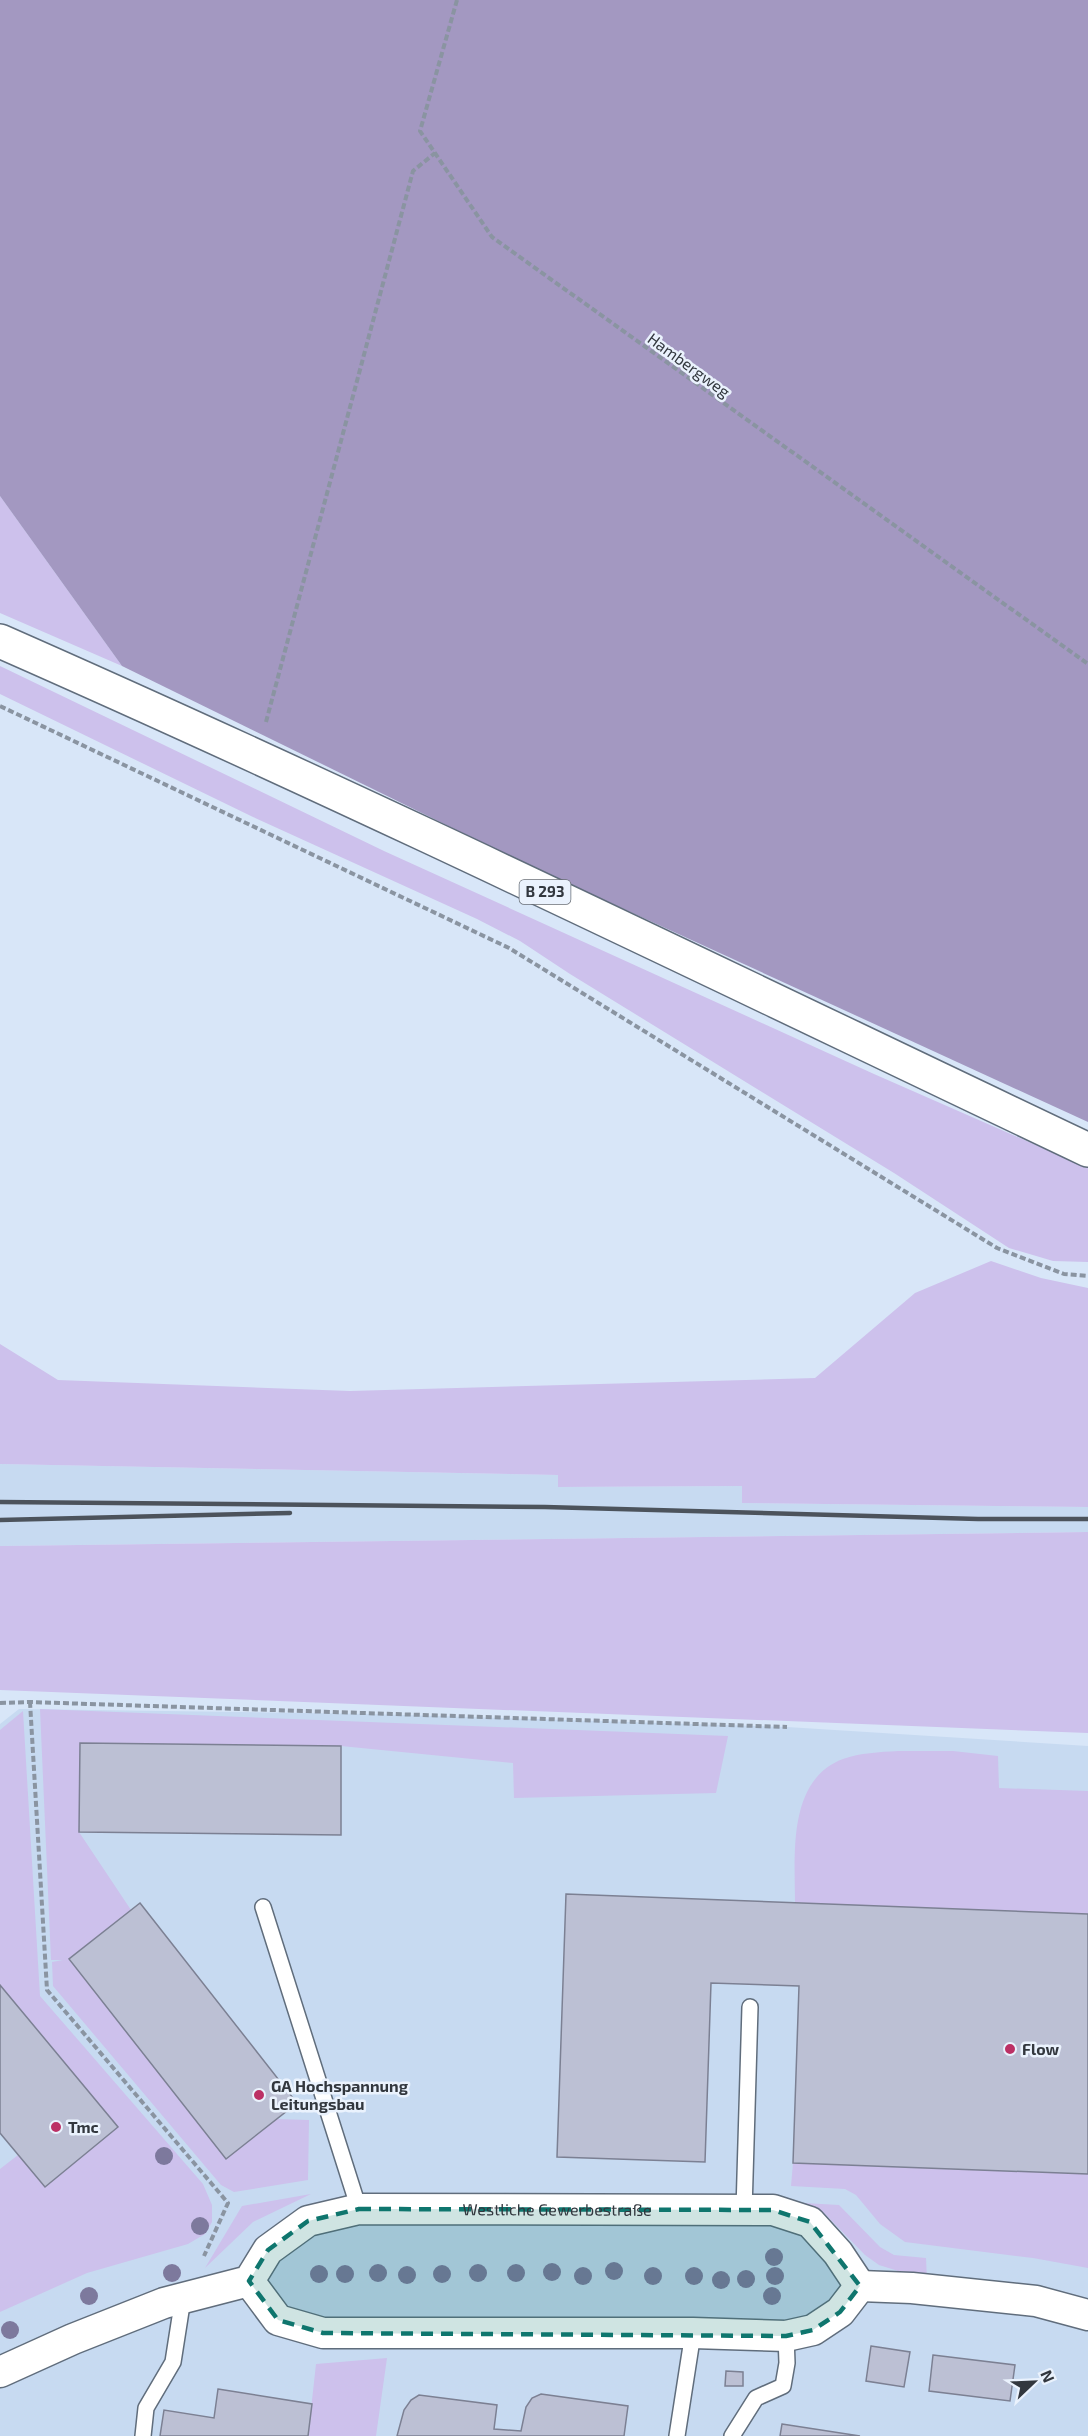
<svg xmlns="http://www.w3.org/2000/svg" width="1088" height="2436" font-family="'Exo 2',sans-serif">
  <rect width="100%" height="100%" fill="#d8e6f8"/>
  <path fill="#c7daf1" d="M0,1464l558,11 1,12 183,-1v17l346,4v25l-1088,14z
    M19,1709l352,5 416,13 301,19v690h-1088v-712z"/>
  <path fill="#cdc1ec" d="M0,496l122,170 -122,-53z
    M0,666l384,185 490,223 214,94v94l-35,-1 -44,-13 -115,-75 -324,-199 -50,-33 -43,-22 -224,-102 -253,-123z
    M991,1261l50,17 47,10v219l-346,-4v-17l-184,1v-12l-558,-11v-120l58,36 292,11 465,-13 100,-85z
    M1088,1532v201l-1088,-43v-144z
    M40,1709l688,27 -12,57 -202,5 -1,-35 -172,-17 -261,-3 -1,89 52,78 -62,49 157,200 50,-40 33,1 -1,60 -74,12 -13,-7 -168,-199 -1,-24 11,-2h-12z
    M23,1711l17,285 163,188 9,21v17l-7,12 -17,10 -101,29 -87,39v-143l18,-14 27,32 73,-60 -118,-142v-255z
    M898,1751h55l45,5 1,32 89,3v123l-293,-11c0,-48 -8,-123 48,-144 17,-6 36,-7 55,-8z
    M793,2163l295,11v94l-55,-10 -128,-16 -25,-18 -24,-29 -11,-6 -54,-3z
    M311,2194l-58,28 -48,46 37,-62z
    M804,2203l35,2 41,42 14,8 32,3 1,22 -48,-15 -14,-10 -41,-42z
    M387,2358l-11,78h-68l8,-72z"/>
  <path fill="#a398c1" d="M0,0h1088v1122l-558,-256 -408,-200 -122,-170z"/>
  <path fill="#bcc0d4" stroke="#7c8093" stroke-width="1.5" d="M80,1743l261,3v89l-262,-3z
    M566,1894l522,20v260l-295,-11 6,-177 -88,-3 -6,179 -148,-5z
    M140,1903l157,200 -71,56 -157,-200z
    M0,1985l118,142 -73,60 -45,-54z
    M871,2346l39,6 -6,35 -38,-6z
    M933,2355l82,10 -5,36 -81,-10z
    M726,2371l17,1v14h-18z
    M218,2389l94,15 -4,32h-148l4,-26 50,8z
    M541,2394l87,12 -4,30h-227l7,-26 7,-10 8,-5 78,10 -3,24 27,2 5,-24 6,-9z
    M782,2424l78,12h-80z"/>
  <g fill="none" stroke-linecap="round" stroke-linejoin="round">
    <g stroke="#606d7c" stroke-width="18">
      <path id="service" d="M263,1907l96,302
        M744,2210l6,-203
        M143,2436l3,-28 27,-46 10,-64
        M677,2436l16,-103
        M732,2436l24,-38 27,-12 4,-23 -1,-27"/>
    </g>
    <g stroke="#606d7c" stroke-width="33">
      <g id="minor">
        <path d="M249,2281l29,39 45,13h370l93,3 27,-6 27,-18 20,-26"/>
        <path d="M860,2286l52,2 124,13 52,14"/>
        <path id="s1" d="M0,2372l73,-33 91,-36 85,-22 19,-31 40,-29 51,-12 414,1 37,12 28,31 22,33"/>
      </g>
    </g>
    <g stroke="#606d7c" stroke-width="36">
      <path id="primary" d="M0,641c366,161 726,337 1088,509"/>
    </g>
    <path stroke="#8a94a1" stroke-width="4" stroke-dasharray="6 3" stroke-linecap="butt" d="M457,0l-37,131 72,106 596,427
      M0,706l509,242 488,300 67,26 24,2
      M266,722l147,-551 22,-18
      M30,1702l17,288 181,213 -24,53
      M0,1703l30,-1 757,25"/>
    <use href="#service" stroke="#fff" stroke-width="15"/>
    <use href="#minor" stroke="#fff" stroke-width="30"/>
    <use href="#primary" stroke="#fff" stroke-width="33"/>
    <path stroke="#4c535c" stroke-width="4.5" d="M0,1502l545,5 433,12h110
      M0,1520l290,-7"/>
  </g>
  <g fill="#7d799d">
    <circle cx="164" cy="2156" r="9"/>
    <circle cx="200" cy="2226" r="9"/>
    <circle cx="774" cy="2257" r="9"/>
    <circle cx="614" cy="2271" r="9"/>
    <circle cx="552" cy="2272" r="9"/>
    <circle cx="172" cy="2273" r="9"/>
    <circle cx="378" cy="2273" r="9"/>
    <circle cx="478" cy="2273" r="9"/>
    <circle cx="516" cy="2273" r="9"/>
    <circle cx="319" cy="2274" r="9"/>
    <circle cx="345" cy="2274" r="9"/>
    <circle cx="442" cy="2274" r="9"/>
    <circle cx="407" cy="2275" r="9"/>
    <circle cx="583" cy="2276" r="9"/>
    <circle cx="653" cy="2276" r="9"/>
    <circle cx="694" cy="2276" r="9"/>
    <circle cx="775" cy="2276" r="9"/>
    <circle cx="746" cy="2279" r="9"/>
    <circle cx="721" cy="2280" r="9"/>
    <circle cx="89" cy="2296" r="9"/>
    <circle cx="772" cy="2296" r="9"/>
    <circle cx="10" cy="2330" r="9"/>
  </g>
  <path fill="#0f766e" fill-opacity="0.2" stroke="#0f766e" stroke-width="4.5" stroke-dasharray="12 8" stroke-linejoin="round" d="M359,2209l414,1 37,12 50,64 -20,26 -27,18 -27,6 -463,-3 -45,-13 -29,-39 19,-31 40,-29z"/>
  <g fill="#bc3065" stroke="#eaf2fd" stroke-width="2">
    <circle cx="1010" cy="2049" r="6"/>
    <circle cx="259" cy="2095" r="6"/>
    <circle cx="56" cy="2127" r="6"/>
  </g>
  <g text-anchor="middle" stroke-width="5" stroke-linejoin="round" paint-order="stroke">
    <rect fill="#eaf2fd" stroke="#696f77" stroke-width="1.5" x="519.5" y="880" width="51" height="24" rx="4.5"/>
    <g font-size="15" font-weight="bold" fill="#32373e">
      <text x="545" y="897">B 293</text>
    </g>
    <g font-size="16" fill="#32373e" stroke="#eaf2fd">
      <text transform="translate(689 365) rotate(36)" y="6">Hambergweg</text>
      <text dy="6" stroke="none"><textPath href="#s1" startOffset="602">Westliche Gewerbestraße</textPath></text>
    </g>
    <g font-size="16" font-weight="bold" fill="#32373e" stroke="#eaf2fd" text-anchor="start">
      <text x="1022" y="2055">Flow</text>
      <text x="271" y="2092">GA Hochspannung<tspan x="271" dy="18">Leitungsbau</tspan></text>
      <text x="68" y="2133">Tmc</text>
    </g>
  </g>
  <g transform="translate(1034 2382) rotate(67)" stroke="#eaf2fd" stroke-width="4.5" paint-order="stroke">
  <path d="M0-4.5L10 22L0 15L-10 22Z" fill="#32373e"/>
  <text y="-9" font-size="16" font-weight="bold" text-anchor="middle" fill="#32373e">N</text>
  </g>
</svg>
